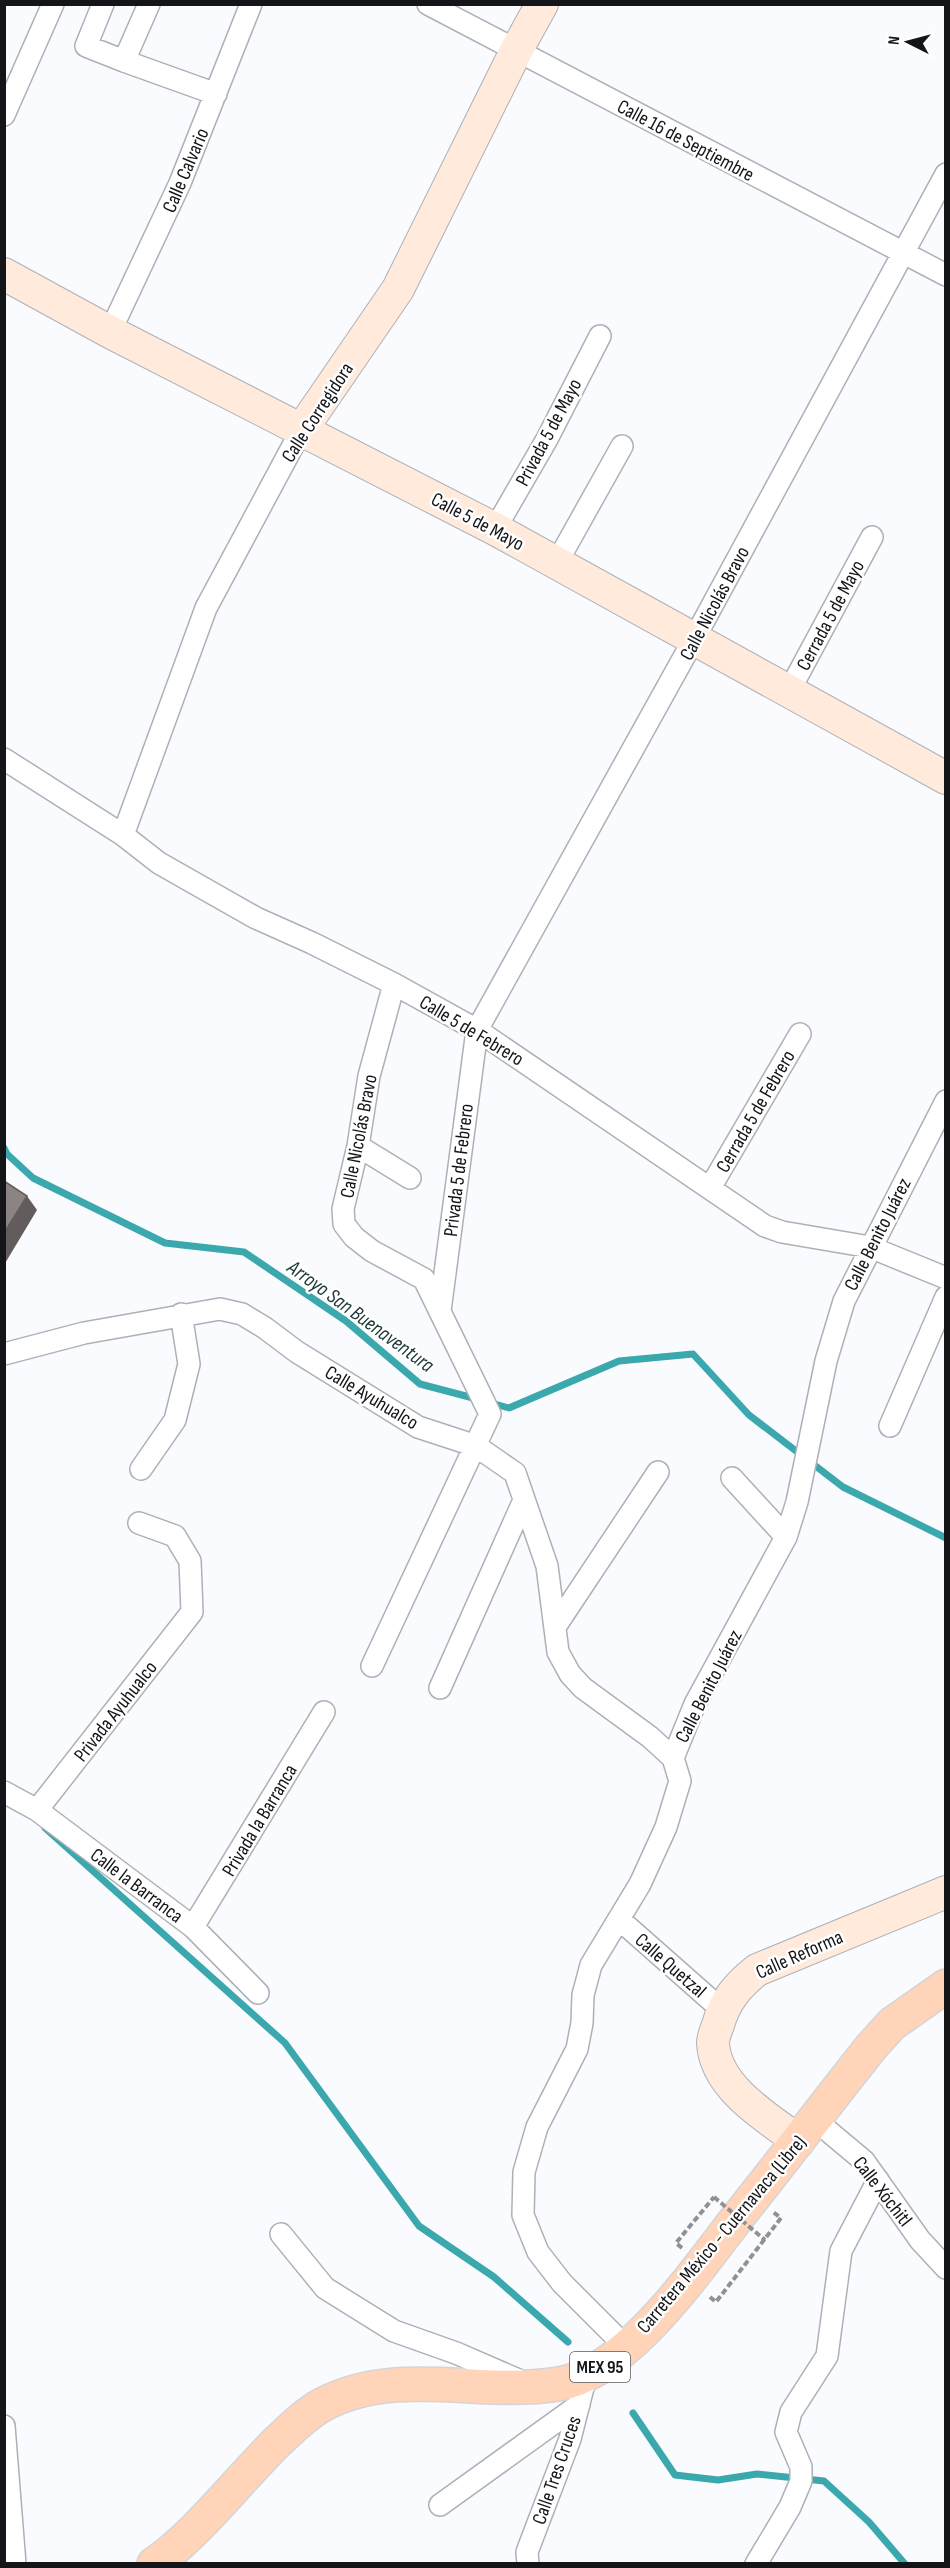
<svg xmlns="http://www.w3.org/2000/svg" width="950" height="2568" font-family="'Sofia Sans Condensed',sans-serif">
  <rect width="100%" height="100%" fill="#fafbfe"/>
  <g fill="none" stroke-linecap="round" stroke-linejoin="round">
    <path stroke="#3aa8ac" stroke-width="7" d="M4,1148l3,6 26,24 132,65 79,9 102,69 74,63 57,15
      M491,1403l18,5 110,-47 74,-7 56,61 94,72 103,51
      M45,1828l240,215 134,183 75,51 74,65
      M633,2413l42,62 43,5 39,-6 67,7 45,41 36,42"/>
    <g stroke="#adb1b7" stroke-width="24">
      <path id="street" d="M103,4l-17,42 38,15
        M149,4l-25,57 92,33
        M428,4l518,271
        M4,115l49,-111
        M110,332l70,-149 71,-179
        M495,529l52,-90 53,-103
        M556,564l66,-118
        M788,693l84,-156
        M4,759l119,76 36,28 44,25 53,30 56,25 82,41 83,46 288,196 17,6 88,15 76,31
        M123,835l83,-227 96,-179
        M358,1146l52,32
        M710,1188l90,-154
        M440,1311l37,-281 217,-391 252,-465
        M4,1354l80,-21 136,-24 22,5 23,14 32,24 121,75 58,19 39,27 32,93 11,86 12,22 13,14 67,49 23,21
        M890,1426l56,-129
        M141,1469l34,-49 14,-56 -8,-50
        M732,1478l54,59
        M555,1627l103,-155
        M372,1666l118,-252 -66,-135 -52,-28 -18,-14 -10,-13 -1,-15 15,-63 11,-70 25,-92
        M440,1688l84,-188
        M4,1792l33,18 156,117 65,66
        M37,1810l155,-198 -2,-51 -15,-25 -36,-13
        M620,1920l102,90
        M193,1927l131,-215
        M815,2120l49,41 56,79 26,28
        M281,2234l44,54 69,43 62,22 67,29
        M626,2347l-64,-64 -24,-31 -15,-37 1,-43 13,-45 40,-78 5,-26 1,-28 8,-30 49,-81 26,-57 14,-46 -7,-23 22,-54 91,-167 11,-35 29,-141 18,-60 102,-200
        M4,2426l11,138
        M440,2505l139,-100
        M528,2564l-1,-12 43,-113 16,-63
        M756,2564l34,-57 11,-26v-14l-15,-35 5,-20 36,-56 14,-105 37,-71"/>
    </g>
    <g stroke="#adb1b7" stroke-width="34">
      <path id="secondary" d="M4,274l106,58 385,197 451,249
        M302,429l96,-140 118,-238 26,-47
        M799,2141c-32,-23 -84,-54 -86,-98 0,-6 3,-13 5,-18 7,-25 20,-40 39,-55l189,-78"/>
    </g>
    <g stroke="#d5d5d5" stroke-width="36">
      <path id="primary" d="M154,2564c43,-29 86,-86 124,-123 14,-13 28,-27 44,-36 75,-40 157,-8 237,-21 70,-12 140,-118 182,-171 44,-55 87,-112 131,-167l20,-22 54,-38"/>
    </g>
    <path stroke="#909194" stroke-width="4" stroke-dasharray="6 3" stroke-linecap="butt" d="M682,2248l-6,-5 38,-46
      M710,2297l6,5 65,-84 -8,-6"/>
    <use href="#street" stroke="#fff" stroke-width="21"/>
    <use href="#secondary" stroke="#ffeadb" stroke-width="32"/>
    <use href="#primary" stroke="#ffd4b8" stroke-width="33"/>
    <path stroke="#909194" stroke-width="4" stroke-dasharray="6 3" stroke-linecap="butt" d="M714,2197l51,43"/>
  </g>
  <path fill="#625c5c" d="M27,1196l10,14 -33,55v-32z"/>
  <path fill="#8c8483" stroke="#625c5c" stroke-width="1.5" d="M4,1181l23,15 -23,37z"/>
  <g text-anchor="middle" stroke-width="5" stroke-linejoin="round" paint-order="stroke">
    <rect fill="#fff" stroke="#5a5b5d" stroke-width="1.5" x="570" y="2352" width="60" height="30" rx="4.5"/>
    <g font-size="18" font-weight="bold" fill="#141518">
      <text x="600" y="2373">MEX 95</text>
    </g>
    <g font-size="20" fill="#141518" stroke="#fff">
      <text transform="translate(686 140) rotate(28)" y="7">Calle 16 de Septiembre</text>
      <text transform="translate(185 170) rotate(-67)" y="7">Calle Calvario</text>
      <text transform="translate(317 412) rotate(-57)" y="7">Calle Corregidora</text>
      <text transform="translate(548 432) rotate(-62)" y="7">Privada 5 de Mayo</text>
      <text transform="translate(478 521) rotate(28)" y="7">Calle 5 de Mayo</text>
      <text transform="translate(714 603) rotate(-62)" y="7">Calle Nicolás Bravo</text>
      <text transform="translate(830 615) rotate(-62)" y="7">Cerrada 5 de Mayo</text>
      <text transform="translate(472 1030) rotate(31)" y="7">Calle 5 de Febrero</text>
      <text transform="translate(755 1111) rotate(-60)" y="7">Cerrada 5 de Febrero</text>
      <text transform="translate(358 1136) rotate(-79)" y="7">Calle Nicolás Bravo</text>
      <text transform="translate(458 1170) rotate(-83)" y="7">Privada 5 de Febrero</text>
      <text transform="translate(877 1234) rotate(-63)" y="7">Calle Benito Juárez</text>
      <text transform="translate(372 1397) rotate(31)" y="7">Calle Ayuhualco</text>
      <text transform="translate(708 1686) rotate(-63)" y="7">Calle Benito Juárez</text>
      <text transform="translate(115 1711) rotate(-52)" y="7">Privada Ayuhualco</text>
      <text transform="translate(259 1820) rotate(-59)" y="7">Privada la Barranca</text>
      <text transform="translate(137 1885) rotate(37)" y="7">Calle la Barranca</text>
      <text transform="translate(799 1954) rotate(-24)" y="7">Calle Reforma</text>
      <text transform="translate(671 1965) rotate(41)" y="7">Calle Quetzal</text>
      <text transform="translate(883 2191) rotate(52)" y="7">Calle Xóchitl</text>
      <text transform="translate(721 2234) rotate(-50)" y="7">Carretera México - Cuernavaca (Libre)</text>
      <text transform="translate(556 2470) rotate(-71)" y="7">Calle Tres Cruces</text>
    </g>
    <g font-size="21" font-style="italic" fill="#1d3737" stroke="#fff">
      <text transform="translate(361 1316) rotate(36)" y="7">Arroyo San Buenaventura</text>
    </g>
  </g>
  <rect width="950" height="2568" fill="none" stroke="#141518" stroke-width="12"/>
  <g transform="translate(908 42) rotate(276)" stroke="#ffffff" stroke-width="4.5" paint-order="stroke">
  <path d="M0-4.5L10 22L0 15L-10 22Z" fill="#141518"/>
  <text y="-9" font-size="16" font-weight="bold" text-anchor="middle" fill="#141518">N</text>
  </g>
</svg>
